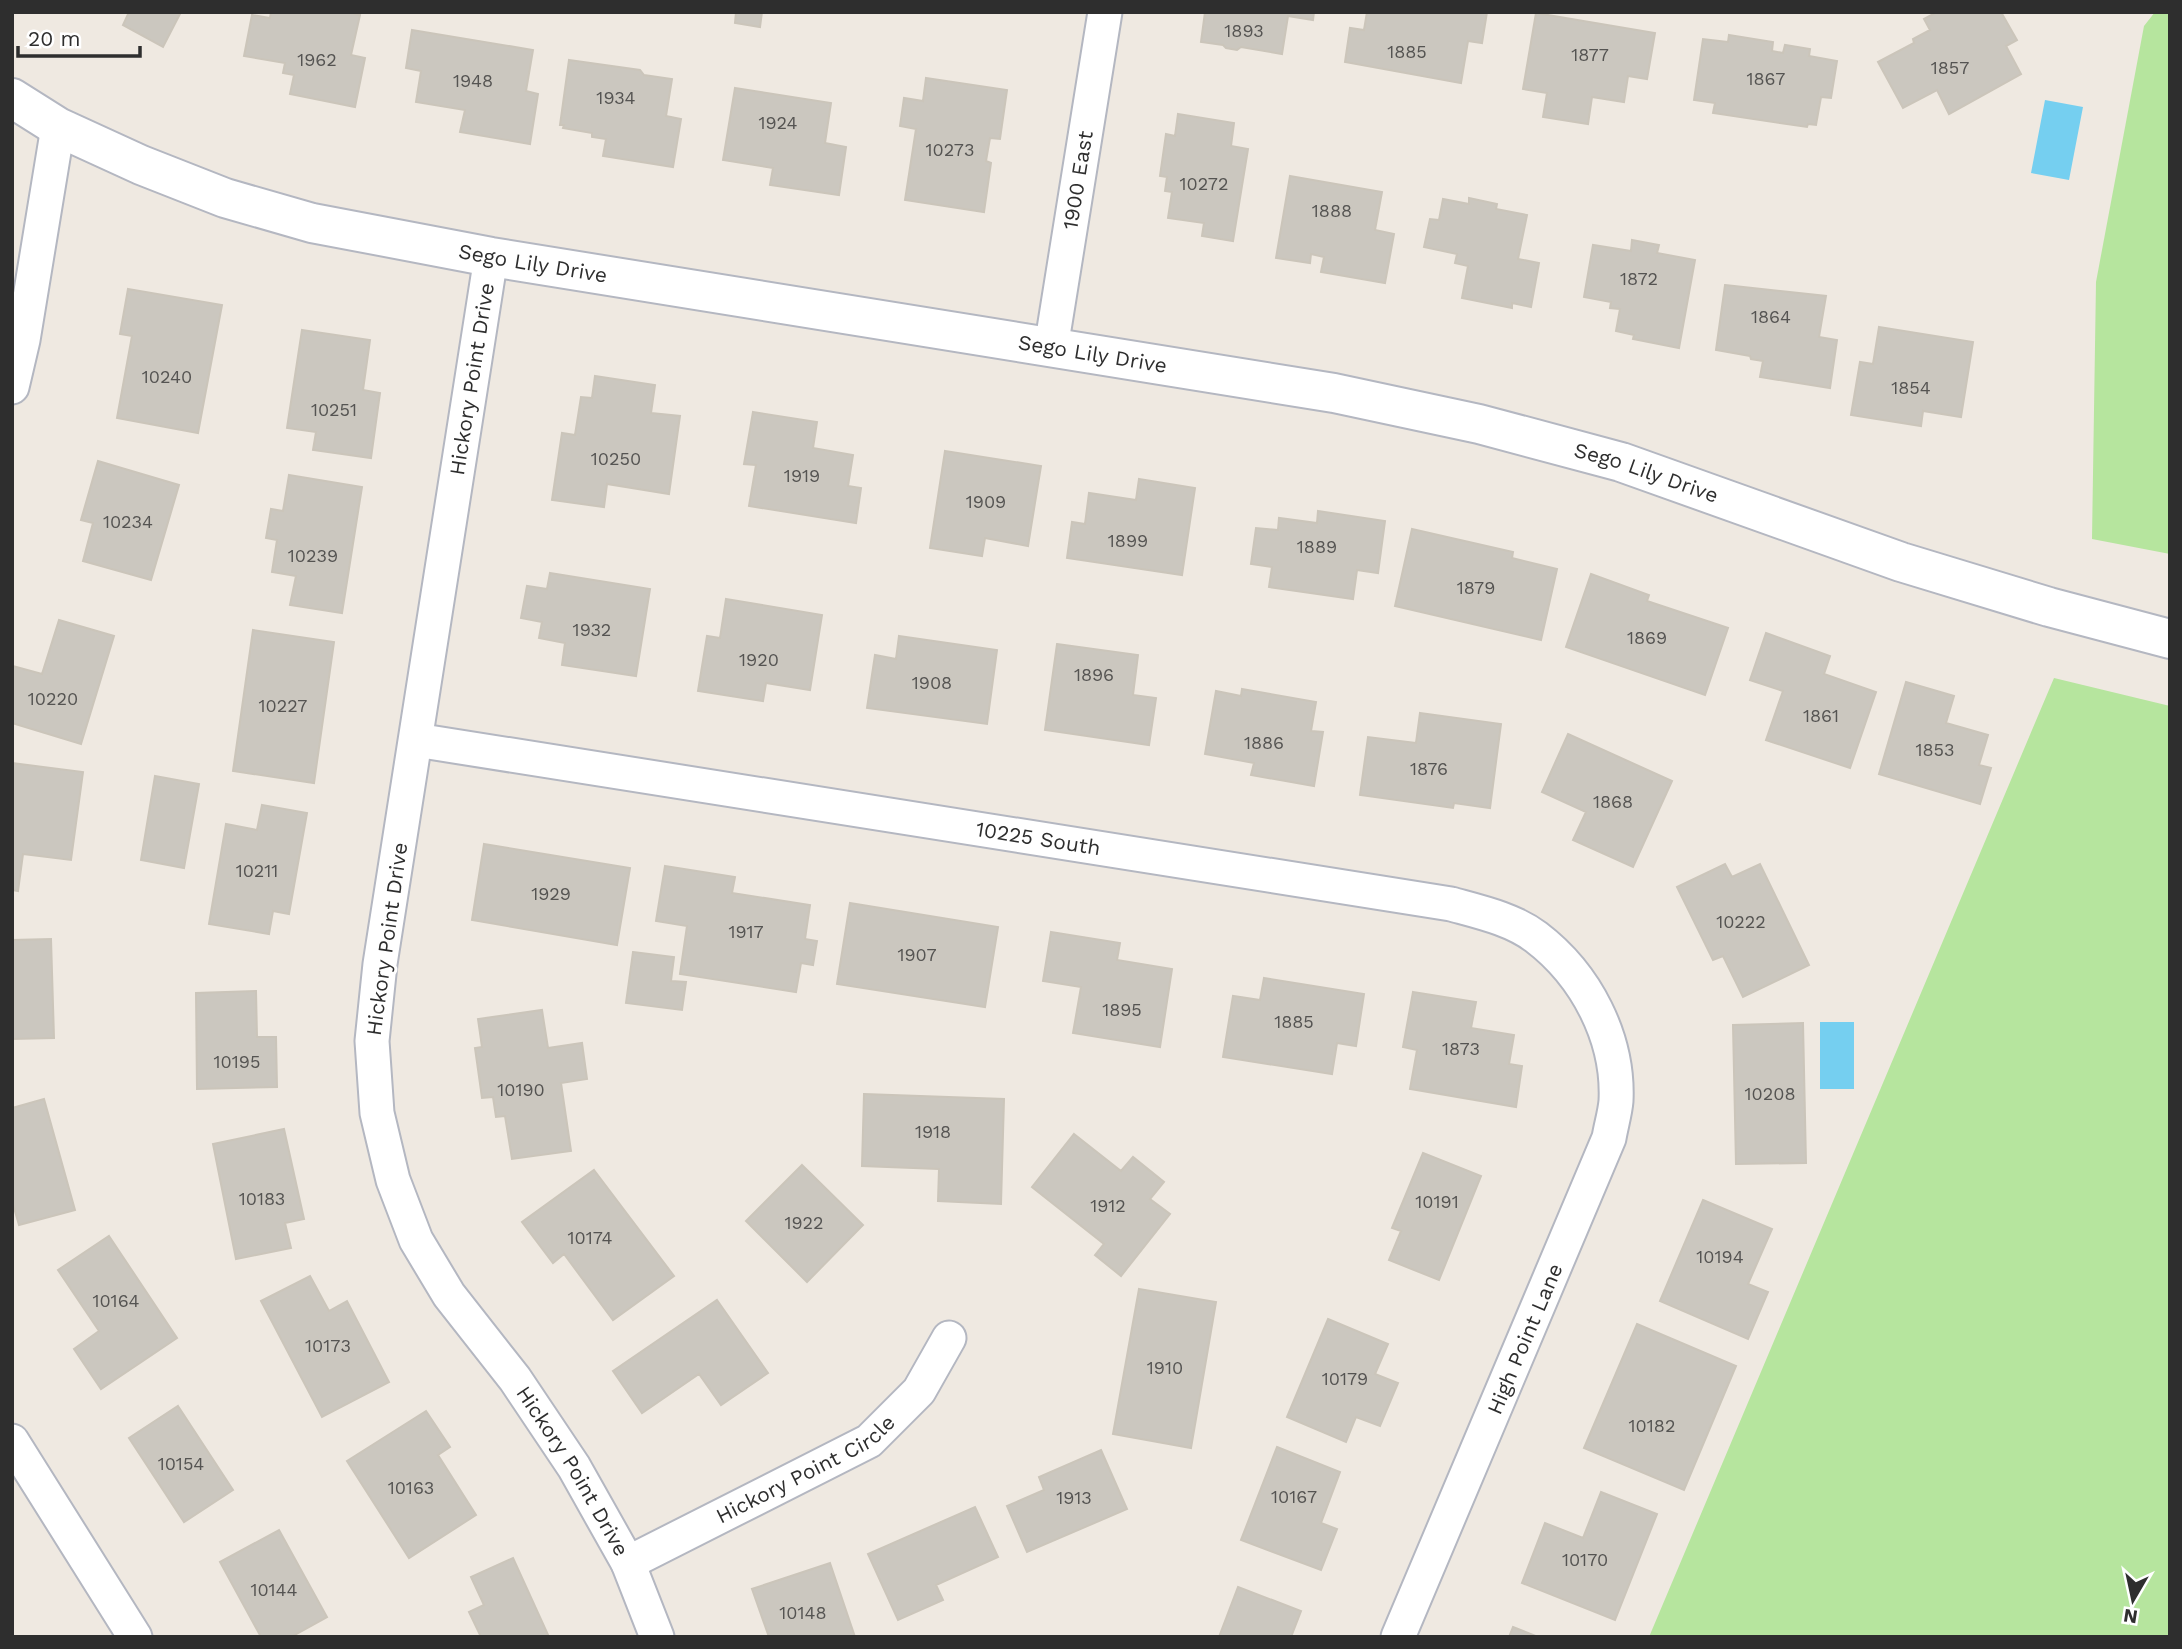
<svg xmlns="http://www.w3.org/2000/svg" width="2182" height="1649" font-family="'Work Sans',sans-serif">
  <rect width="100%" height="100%" fill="#efe9e1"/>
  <path fill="#b6e59e" d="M2155,12h15v542l-78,-15 4,-257 48,-256z
    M2054,678l116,28v931h-521z"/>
  <path fill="#75cff0" d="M2045,100l38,7 -14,73 -38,-7z
    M1820,1022h34v67h-34z"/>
  <path fill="#cbc7bf" stroke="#cbc5ba" stroke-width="2" d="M129,12h52l-18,35 -40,-22z
    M271,12h76l13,3 -9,40 14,3 -10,49 -65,-13 4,-19 -11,-2 2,-10 -41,-7 8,-41 18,3z
    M736,12h26l-2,15 -25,-4z
    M1205,12h109l-1,8 -25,-4 -6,38 -41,-7 -4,3 -11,-2 -3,-3 -22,-3z
    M1367,12l37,1 83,-1 -5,31 -14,-2 -7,42 -116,-21 5,-34 14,2z
    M1937,12h64l16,28 -11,6 15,28 -72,40 -12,-24 -34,18 -25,-46 36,-19 -1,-4 17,-9 -6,-11z
    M1536,13l119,20 -8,46 -19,-3 -4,26 -32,-5 -4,27 -45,-7 4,-24 -24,-4z
    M412,30l121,20 -7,41 12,3 -8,50 -70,-12 5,-22 -49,-8 5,-31 -15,-3z
    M1729,35l44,7 -1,9 11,2 2,-8 25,4 -1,7 28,5 -6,37 -10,-1 -5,28 -8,-1 -1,3 -94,-14 2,-10 -21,-3 9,-61 25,3z
    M569,60l71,10 4,5 28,4 -6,37 15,3 -8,48 -70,-11 3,-17 -14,-2v-4l-29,-5 1,-3h-4z
    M926,78l81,12 -7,49 -10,-1 -4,23 5,2 -7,49 -79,-12 11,-71 -16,-3 4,-28 19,3z
    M735,88l96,15 -6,40 21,4 -7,48 -69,-10 3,-17 -50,-8z
    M1178,114l56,9 -3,23 17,3 -15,92 -31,-5 2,-13 -36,-5 4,-26 -7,-1 2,-14 -7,-1 6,-42 9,2z
    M1290,176l92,16 -7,38 19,4 -9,49 -64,-11 3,-15 -13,-3 -1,9 -34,-5z
    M1469,198l28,6 -1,5 31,6 -9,44 21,4 -8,44 -19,-4v5l-50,-10 6,-32 -13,-3 2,-9 -33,-7 6,-28 9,1 4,-21 26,5z
    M1632,240l27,5 -2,8 38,7 -16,88 -46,-9 1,-4 -18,-4 4,-22 -10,-1 1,-6 -27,-5 9,-52 38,6z
    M1725,285l101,11 -7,41 18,3 -7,48 -70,-11 3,-16 -12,-2 -1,-3 -34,-6z
    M128,289l94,16 -24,128 -81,-15 15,-82 -12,-2z
    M1879,327l94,15 -12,75 -38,-6 -2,15 -70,-11 9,-53 13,2z
    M302,330l68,10 -7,50 17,3 -9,65 -58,-8 3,-18 -29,-4z
    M595,376l60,9 -4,28 29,3 -11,78 -62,-10 -3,23 -52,-7 10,-67 13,2 6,-38 11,1z
    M753,412l64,10 -4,26 40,7 -5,31 13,2 -5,35 -107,-17 7,-41 -12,-1z
    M945,451l96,15 -13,80 -43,-8 -3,18 -52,-8z
    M98,461l81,24 -28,95 -68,-19 10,-38 -12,-3z
    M289,475l73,12 -20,126 -52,-8 6,-29 -24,-4 5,-32 -11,-2 5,-29 12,2z
    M1139,479l56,9 -13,87 -115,-17 5,-36 13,2 4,-31 47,7z
    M1318,511l67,10 -7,52 -21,-3 -4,29 -84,-12 3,-20 -21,-3 5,-36 22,2 1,-12 38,5z
    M1412,529l101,23 -1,6 45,11 -16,71 -146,-34z
    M550,573l100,16 -14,87 -74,-11 3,-22 -26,-5 3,-16 -21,-4 6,-32 20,3z
    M1591,574l58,21 -2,6 81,27 -23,67 -139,-48z
    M726,599l96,16 -12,75 -44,-7 -3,18 -65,-10 9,-55 13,2z
    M59,620l55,16 -33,108 -69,-21 1,-57 29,8z
    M253,630l81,12 -20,141 -81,-12z
    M1766,633l64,23 -6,18 52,18 -26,76 -84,-28 17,-49 -33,-11z
    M899,636l98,14 -10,74 -120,-16 8,-53 21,4z
    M1057,644l81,11 -5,40 23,3 -7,47 -104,-15z
    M1906,682l48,14 -8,27 42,12 -9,30 12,3 -11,36 -101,-30z
    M1242,689l74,13 -5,29 12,1 -9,54 -63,-11 3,-12 -49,-9 11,-63 25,5z
    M1420,713l81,11 -11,84 -36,-5 -1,5 -93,-13 8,-58 48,6z
    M1568,734l104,47 -39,86 -60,-27 13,-28 -44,-20z
    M12,763l71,9 -12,88 -48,-6 -5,37 -6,-1z
    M155,776l44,8 -15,84 -43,-8z
    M262,805l45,8 -18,101 -16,-3 -4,23 -60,-10 17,-100 31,6z
    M484,844l146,24 -13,77 -145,-25z
    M1725,864l7,13 28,-13 49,101 -66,32 -20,-41 -10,4 -36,-73z
    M665,866l70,11 -3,16 78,12 -5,34 12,2 -4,24 -12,-2 -5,29 -116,-18 7,-48 -31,-5z
    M850,903l148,24 -13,80 -148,-23z
    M1051,932l69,11 -3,17 55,9 -12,78 -87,-14 8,-46 -38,-6z
    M51,939l3,99 -42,1v-99z
    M633,952l41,5 -3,24 15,1 -4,28 -56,-7z
    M1264,978l100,16 -8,52 -19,-3 -5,31 -109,-17 10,-61 27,4z
    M256,991l1,46h19l1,50 -80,2 -1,-96z
    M1413,992l63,10 -5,26 43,7 -5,29 13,2 -6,41 -106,-18 7,-39 -14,-3z
    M542,1010l6,38 34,-5 5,36 -26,4 10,68 -59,8 -7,-43 -9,1 -3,-20 -11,1 -7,-50 7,-1 -4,-28z
    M1803,1023l3,140 -70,1 -3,-139z
    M864,1094l140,5 -3,105 -63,-3 1,-32 -77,-3z
    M44,1099l31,111 -56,15 -7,-24v-93z
    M284,1129l20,90 -19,4 6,25 -55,11 -23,-115z
    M1074,1134l47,37 12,-14 31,25 -14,17 20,15 -49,62 -26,-21 9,-11 -72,-57z
    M1423,1153l58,23 -42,104 -50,-20 12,-29 -9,-3z
    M802,1165l61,60 -56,57 -61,-61z
    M594,1170l80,106 -61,44 -49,-66 -11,9 -31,-41z
    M1703,1200l69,29 -24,55 20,8 -20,47 -88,-38z
    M109,1236l68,102 -76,51 -27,-40 25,-18 -41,-61z
    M310,1276l19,35 18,-10 42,81 -67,35 -61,-116z
    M1139,1289l77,13 -25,146 -78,-14z
    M717,1300l51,73 -47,32 -22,-31 -57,39 -29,-42z
    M1328,1319l60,25 -13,30 23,9 -18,43 -24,-9 -10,25 -59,-25z
    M1637,1324l99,42 -52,124 -100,-42z
    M178,1406l55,84 -49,32 -55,-84z
    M426,1411l24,36 -12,8 38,60 -67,43 -62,-97z
    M1277,1447l63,25 -19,51 16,6 -16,41 -80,-30z
    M1101,1450l26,59 -100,43 -20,-46 37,-16 -5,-13z
    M1601,1492l56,22 -42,106 -93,-37 23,-60 38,15z
    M975,1507l23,50 -62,28 7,15 -45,20 -30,-66z
    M279,1530l48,87 -36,20h-30l-41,-75z
    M513,1558l36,79h-68l-12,-25 15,-7 -13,-28z
    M830,1563l25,74h-86l-17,-48z
    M1238,1587l63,24 -10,26h-72z
    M1513,1627l25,10h-29z"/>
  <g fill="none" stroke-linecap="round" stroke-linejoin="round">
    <g stroke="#b4b7c1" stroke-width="37">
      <g id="street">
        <path id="s1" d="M491,257l-111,707 -8,77 5,72 16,67 23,60 33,55 66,84 59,88 54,96 29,74"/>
        <path id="s2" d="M1051,348l54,-336"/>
        <path d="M12,387l11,-47 35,-213"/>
        <path id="s3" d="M416,740l1035,164c29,8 61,15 85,33 50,38 83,101 80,164 -1,12 -5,25 -7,37l-211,499"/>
        <path d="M12,1441l123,196"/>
        <path id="s4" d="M628,1563l241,-122 50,-50 30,-53"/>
      </g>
    </g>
    <g stroke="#b4b7c1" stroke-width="42">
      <g id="secondary">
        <path id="s5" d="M12,98l46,29 83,38 84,33 87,25 179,34 843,136 145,31 142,38 280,100 148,45 121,32"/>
      </g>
    </g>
    <use href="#street" stroke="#fff" stroke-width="33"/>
    <use href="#secondary" stroke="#fff" stroke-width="38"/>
  </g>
  <g text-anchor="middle" stroke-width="6" stroke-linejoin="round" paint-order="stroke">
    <g font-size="18" fill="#555452">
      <text x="1244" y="37">1893</text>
      <text x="1407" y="58">1885</text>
      <text x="1590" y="61">1877</text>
      <text x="317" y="66">1962</text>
      <text x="1950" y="74">1857</text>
      <text x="1766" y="85">1867</text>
      <text x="473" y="87">1948</text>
      <text x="616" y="104">1934</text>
      <text x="778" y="129">1924</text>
      <text x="950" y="156">10273</text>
      <text x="1204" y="190">10272</text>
      <text x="1332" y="217">1888</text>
      <text x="1639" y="285">1872</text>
      <text x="1771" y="323">1864</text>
      <text x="167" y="383">10240</text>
      <text x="1911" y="394">1854</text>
      <text x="334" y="416">10251</text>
      <text x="616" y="465">10250</text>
      <text x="802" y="482">1919</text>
      <text x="986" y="508">1909</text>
      <text x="128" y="528">10234</text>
      <text x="1128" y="547">1899</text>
      <text x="1317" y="553">1889</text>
      <text x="313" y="562">10239</text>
      <text x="1476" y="594">1879</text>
      <text x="592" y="636">1932</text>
      <text x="1647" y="644">1869</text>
      <text x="759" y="666">1920</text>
      <text x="1094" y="681">1896</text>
      <text x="932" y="689">1908</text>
      <text x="53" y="705">10220</text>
      <text x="283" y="712">10227</text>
      <text x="1821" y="722">1861</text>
      <text x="1264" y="749">1886</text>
      <text x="1935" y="756">1853</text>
      <text x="1429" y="775">1876</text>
      <text x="1613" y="808">1868</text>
      <text x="257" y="877">10211</text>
      <text x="551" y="900">1929</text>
      <text x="1741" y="928">10222</text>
      <text x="746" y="938">1917</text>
      <text x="917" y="961">1907</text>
      <text x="1122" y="1016">1895</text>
      <text x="1294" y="1028">1885</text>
      <text x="1461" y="1055">1873</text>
      <text x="237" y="1068">10195</text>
      <text x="521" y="1096">10190</text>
      <text x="1770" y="1100">10208</text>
      <text x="933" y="1138">1918</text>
      <text x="262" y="1205">10183</text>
      <text x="1437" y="1208">10191</text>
      <text x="1108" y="1212">1912</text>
      <text x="804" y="1229">1922</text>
      <text x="590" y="1244">10174</text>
      <text x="1720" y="1263">10194</text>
      <text x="116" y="1307">10164</text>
      <text x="328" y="1352">10173</text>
      <text x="1165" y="1374">1910</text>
      <text x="1345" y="1385">10179</text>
      <text x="1652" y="1432">10182</text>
      <text x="181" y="1470">10154</text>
      <text x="411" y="1494">10163</text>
      <text x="1294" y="1503">10167</text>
      <text x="1074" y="1504">1913</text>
      <text x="1585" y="1566">10170</text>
      <text x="274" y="1596">10144</text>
      <text x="803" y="1619">10148</text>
    </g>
    <g font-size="21" fill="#2e2e2e" stroke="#fff">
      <text dy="7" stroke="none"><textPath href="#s2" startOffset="170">1900 East</textPath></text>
      <text dy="7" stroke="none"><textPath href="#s5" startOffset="551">Sego Lily Drive</textPath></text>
      <text dy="7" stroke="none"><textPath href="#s5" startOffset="1118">Sego Lily Drive</textPath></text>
      <text transform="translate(472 379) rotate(-81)" y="7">Hickory Point Drive</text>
      <text dy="7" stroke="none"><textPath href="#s5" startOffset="1685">Sego Lily Drive</textPath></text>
      <text dy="7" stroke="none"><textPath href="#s3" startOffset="630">10225 South</textPath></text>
      <text transform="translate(387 939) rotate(-82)" y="7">Hickory Point Drive</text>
      <text transform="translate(1525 1339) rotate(-67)" y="7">High Point Lane</text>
      <text dy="7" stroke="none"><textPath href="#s4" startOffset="201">Hickory Point Circle</textPath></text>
      <text dy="7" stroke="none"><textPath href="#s1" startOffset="1278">Hickory Point Drive</textPath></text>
    </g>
  </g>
  <rect width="2182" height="1649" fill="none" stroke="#2e2e2e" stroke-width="28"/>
  <g transform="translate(2133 1600) rotate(189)" stroke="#ffffff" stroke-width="5" paint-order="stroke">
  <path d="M0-5L12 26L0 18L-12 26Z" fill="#2e2e2e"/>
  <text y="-10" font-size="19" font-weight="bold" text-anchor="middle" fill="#2e2e2e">N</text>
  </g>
  <path d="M18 46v10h122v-10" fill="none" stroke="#2e2e2e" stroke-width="3.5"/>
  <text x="28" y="46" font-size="21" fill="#2e2e2e" stroke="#ffffff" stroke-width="5" paint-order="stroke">20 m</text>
</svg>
